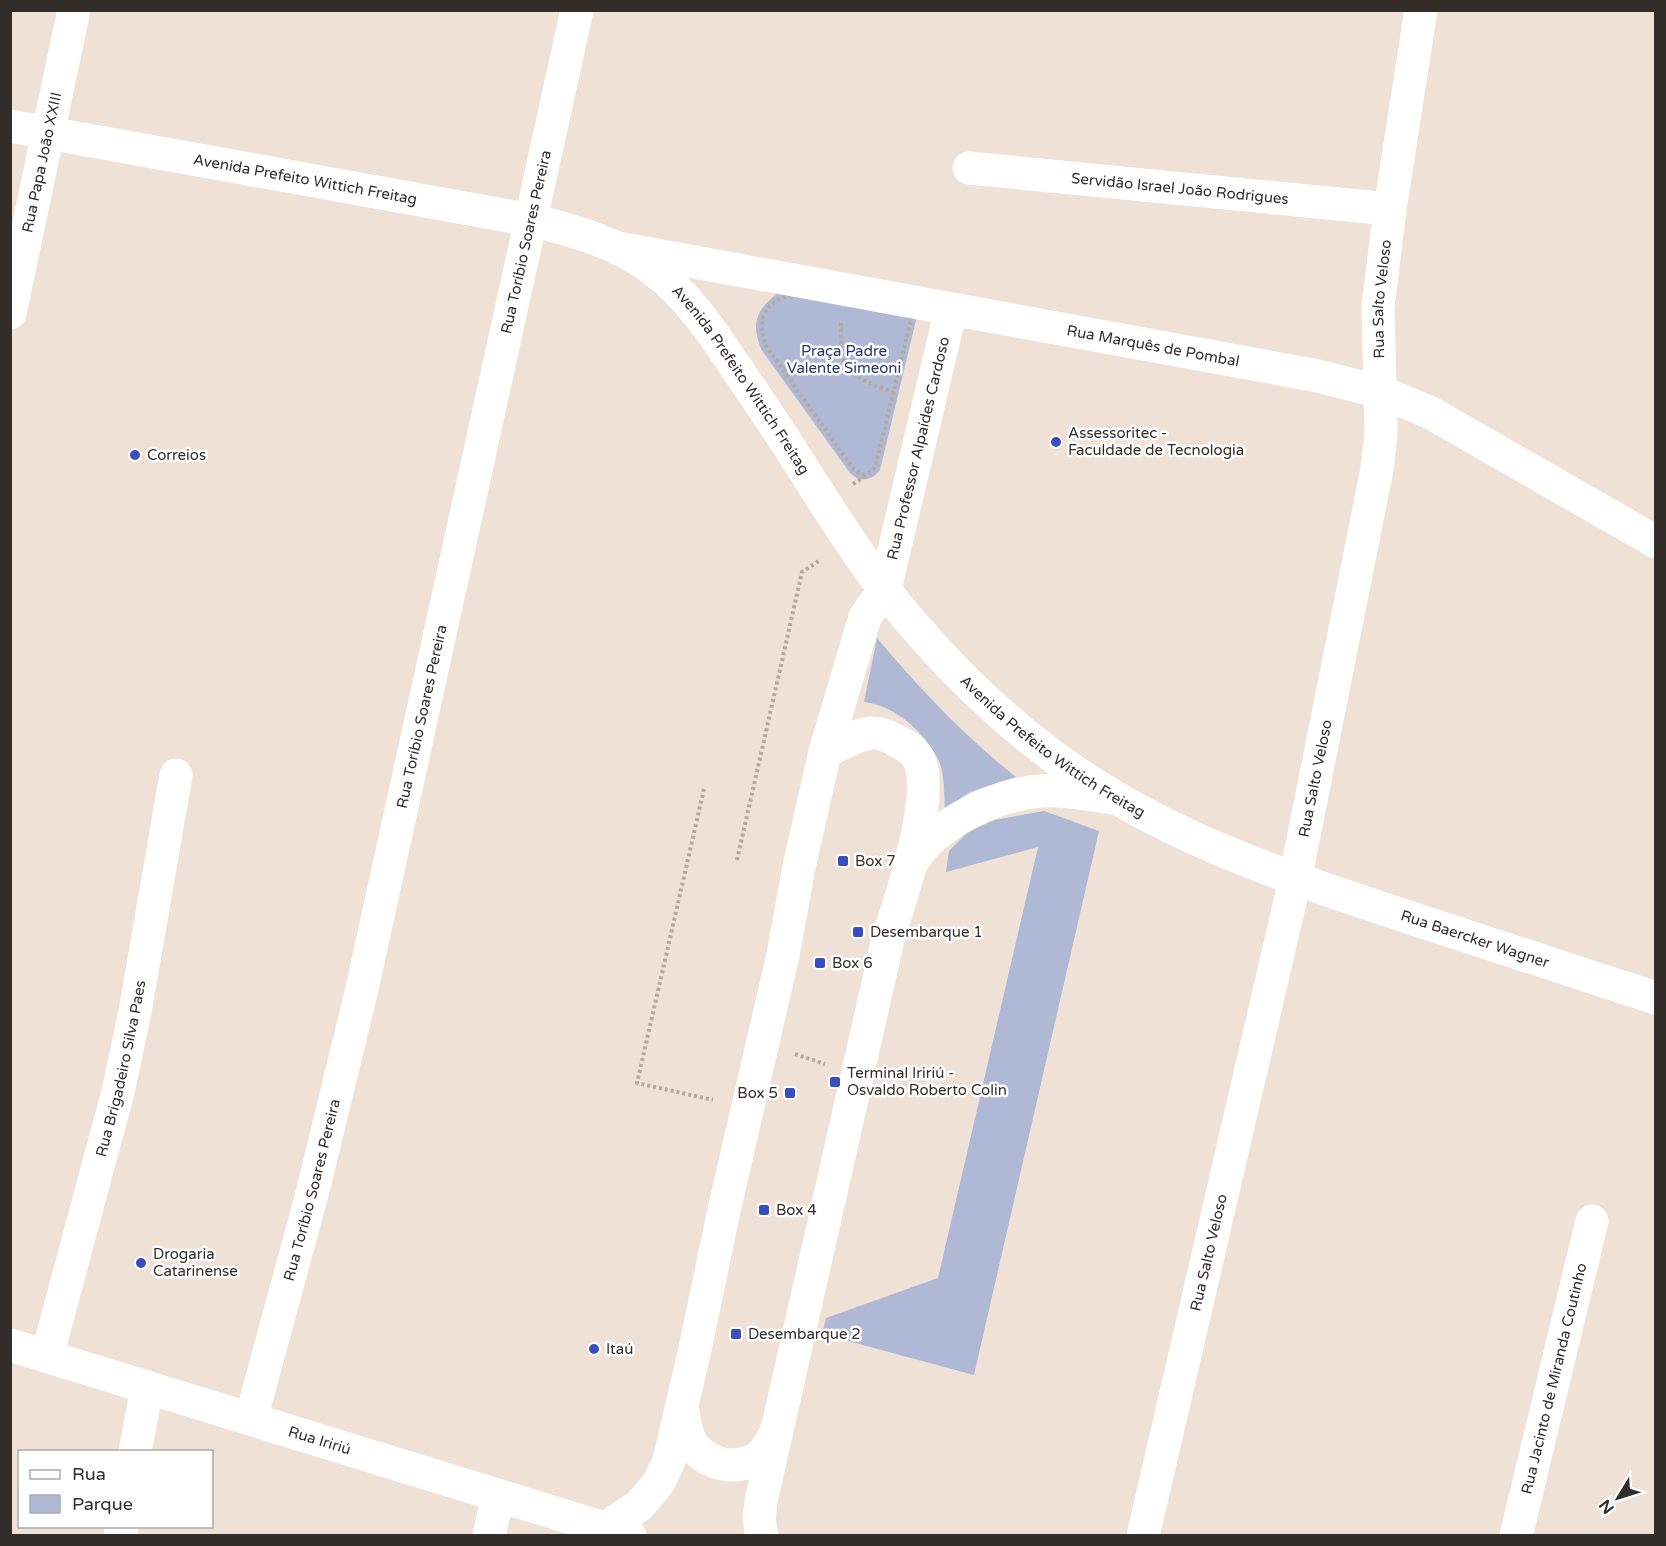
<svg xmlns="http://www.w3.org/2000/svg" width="1666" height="1546" font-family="'Varela Round',sans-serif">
  <rect width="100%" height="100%" fill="#f0e1d6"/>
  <path fill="#afb9d6" d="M778,293l140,19 -38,158c-8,11 -20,13 -30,3l-89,-124c-10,-26 -5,-39 17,-56z
    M877,638c42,50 87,98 139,139l-46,15 -25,18c-1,-16 0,-37 -7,-51 -15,-28 -42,-53 -74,-57z
    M1044,811l55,20 -125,544 -152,-41 4,-16 112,-40 100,-431 -92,25 3,-21 19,-19 26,-12z"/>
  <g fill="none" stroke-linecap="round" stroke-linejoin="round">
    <path stroke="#b4a89f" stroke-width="4" stroke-dasharray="3 3" stroke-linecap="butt" d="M794,294l118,22 -37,151c-6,9 -13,9 -21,3l-88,-124c-10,-28 -1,-45 28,-52z
      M841,323c1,11 -1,24 2,35 6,21 33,27 51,35
      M853,484l14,-9
      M704,789l-67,294 76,17
      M737,860l65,-288 18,-12
      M795,1054l30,10"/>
    <g stroke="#fff" stroke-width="33">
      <path id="s1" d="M969,168l421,41"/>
      <path id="s2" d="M618,248l700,128 63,16 50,21 225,129"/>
      <path d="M912,862c6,-9 13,-19 21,-25 30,-25 69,-43 108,-46 24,-2 50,4 73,7"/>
      <path id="s3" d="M47,1356l71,-264 17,-80 41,-237"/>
      <path d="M682,1406c2,11 3,26 9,36 13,22 44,30 66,16 10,-6 14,-16 19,-26"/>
      <path id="s4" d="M251,1419l62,-229 48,-197 216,-983"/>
      <path d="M135,1452l12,-65"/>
      <path id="s5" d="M606,1528l34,-23 19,-23 10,-21 26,-112 30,-143 58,-251 16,-88 26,-115 40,-135 20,-28 66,-280"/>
      <path d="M120,1536l2,-10"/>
      <path d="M489,1536l9,-41"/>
      <path d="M762,1536l-3,-16 2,-19 128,-566c12,-36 48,-145 29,-177 -5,-9 -13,-13 -21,-17 -7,-4 -17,-9 -26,-8 -16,2 -32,12 -46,19"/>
      <path id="s6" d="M1143,1536l152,-656 82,-411 4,-35 -3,-127 12,-98 31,-199"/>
      <path id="s7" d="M1516,1536l76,-315"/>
    </g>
    <g stroke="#fff" stroke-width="33">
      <path id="s8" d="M10,126l521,94c44,11 88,23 124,51 36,27 61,67 86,104 20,29 40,59 59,89 34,53 69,110 111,158 41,48 88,94 139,132 108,81 228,120 355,162 83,27 167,55 251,82"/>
      <path id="s9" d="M10,313l64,-303"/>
      <path id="s10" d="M10,1345l620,191"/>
    </g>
  </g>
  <g fill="#394ec0" stroke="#fff" stroke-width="2">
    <circle cx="1056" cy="442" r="6"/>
    <circle cx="135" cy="455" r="6"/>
    <rect x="837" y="855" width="12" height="12" rx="3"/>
    <rect x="852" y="926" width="12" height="12" rx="3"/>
    <rect x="814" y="957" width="12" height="12" rx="3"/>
    <rect x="829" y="1076" width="12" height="12" rx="3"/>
    <rect x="784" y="1087" width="12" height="12" rx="3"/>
    <rect x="758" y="1204" width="12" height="12" rx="3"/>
    <circle cx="141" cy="1263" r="6"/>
    <rect x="730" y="1328" width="12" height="12" rx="3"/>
    <circle cx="594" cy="1349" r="6"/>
  </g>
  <g text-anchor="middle" stroke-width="5" stroke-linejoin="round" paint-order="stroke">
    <g font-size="15" fill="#322d29" stroke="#fff">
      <text dy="5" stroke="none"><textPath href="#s9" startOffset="154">Rua Papa João XXIII</textPath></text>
      <text dy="5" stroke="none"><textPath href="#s8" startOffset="300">Avenida Prefeito Wittich Freitag</textPath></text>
      <text dy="5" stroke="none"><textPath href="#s1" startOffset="212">Servidão Israel João Rodrigues</textPath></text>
      <text dy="5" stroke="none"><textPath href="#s4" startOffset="1209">Rua Toríbio Soares Pereira</textPath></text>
      <text dy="5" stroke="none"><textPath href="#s6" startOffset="1263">Rua Salto Veloso</textPath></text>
      <text dy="5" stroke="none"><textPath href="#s2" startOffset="544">Rua Marquês de Pombal</textPath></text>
      <text dy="5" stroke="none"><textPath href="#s8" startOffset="804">Avenida Prefeito Wittich Freitag</textPath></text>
      <text dy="5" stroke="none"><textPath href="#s5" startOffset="1140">Rua Professor Alpaídes Cardoso</textPath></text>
      <text dy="5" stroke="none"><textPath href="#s4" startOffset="723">Rua Toríbio Soares Pereira</textPath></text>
      <text dy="5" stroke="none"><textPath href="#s8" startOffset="1290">Avenida Prefeito Wittich Freitag</textPath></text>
      <text dy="5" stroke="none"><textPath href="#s6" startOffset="777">Rua Salto Veloso</textPath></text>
      <text dy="5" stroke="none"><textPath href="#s8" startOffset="1758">Rua Baercker Wagner</textPath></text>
      <text dy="5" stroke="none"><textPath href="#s3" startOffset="297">Rua Brigadeiro Silva Paes</textPath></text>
      <text dy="5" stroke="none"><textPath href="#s4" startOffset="237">Rua Toríbio Soares Pereira</textPath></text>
      <text dy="5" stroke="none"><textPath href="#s6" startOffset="291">Rua Salto Veloso</textPath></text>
      <text dy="5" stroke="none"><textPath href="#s7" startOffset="162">Rua Jacinto de Miranda Coutinho</textPath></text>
      <text dy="5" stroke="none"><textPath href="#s10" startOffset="324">Rua Iririú</textPath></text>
    </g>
    <g font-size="15" fill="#28366e" stroke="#fff">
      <text x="844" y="356">Praça Padre<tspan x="844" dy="17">Valente Simeoni</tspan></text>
    </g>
    <g font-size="15" fill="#322d29" stroke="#fff" text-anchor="start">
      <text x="1068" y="438">Assessoritec -<tspan x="1068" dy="17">Faculdade de Tecnologia</tspan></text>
      <text x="147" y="460">Correios</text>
      <text x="855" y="866">Box 7</text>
      <text x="870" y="937">Desembarque 1</text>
      <text x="832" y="968">Box 6</text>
      <text x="847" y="1078">Terminal Iririú -<tspan x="847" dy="17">Osvaldo Roberto Colin</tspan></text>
      <text x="778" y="1098" text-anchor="end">Box 5</text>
      <text x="776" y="1215">Box 4</text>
      <text x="153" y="1259">Drogaria<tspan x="153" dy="17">Catarinense</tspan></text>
      <text x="748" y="1339">Desembarque 2</text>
      <text x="606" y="1354">Itaú</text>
    </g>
  </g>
  <rect width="1666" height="1546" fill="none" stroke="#322d29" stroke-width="24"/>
  <rect x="18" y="1450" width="195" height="78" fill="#ffffff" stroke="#adaba9" stroke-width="1.5"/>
  <rect x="30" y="1470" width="30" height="9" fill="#ffffff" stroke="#adaba9" stroke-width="1.5"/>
  <text x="72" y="1480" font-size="18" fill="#322d29">Rua</text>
  <rect x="30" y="1495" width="30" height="18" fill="#afb9d6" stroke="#adaba9" stroke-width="1.5"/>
  <text x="72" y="1510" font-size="18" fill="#322d29">Parque</text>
  <g transform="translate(1618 1498) rotate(232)" stroke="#ffffff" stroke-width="4.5" paint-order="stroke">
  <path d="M0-4.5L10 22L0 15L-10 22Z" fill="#322d29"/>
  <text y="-9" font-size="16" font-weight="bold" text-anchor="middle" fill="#322d29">N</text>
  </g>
</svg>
